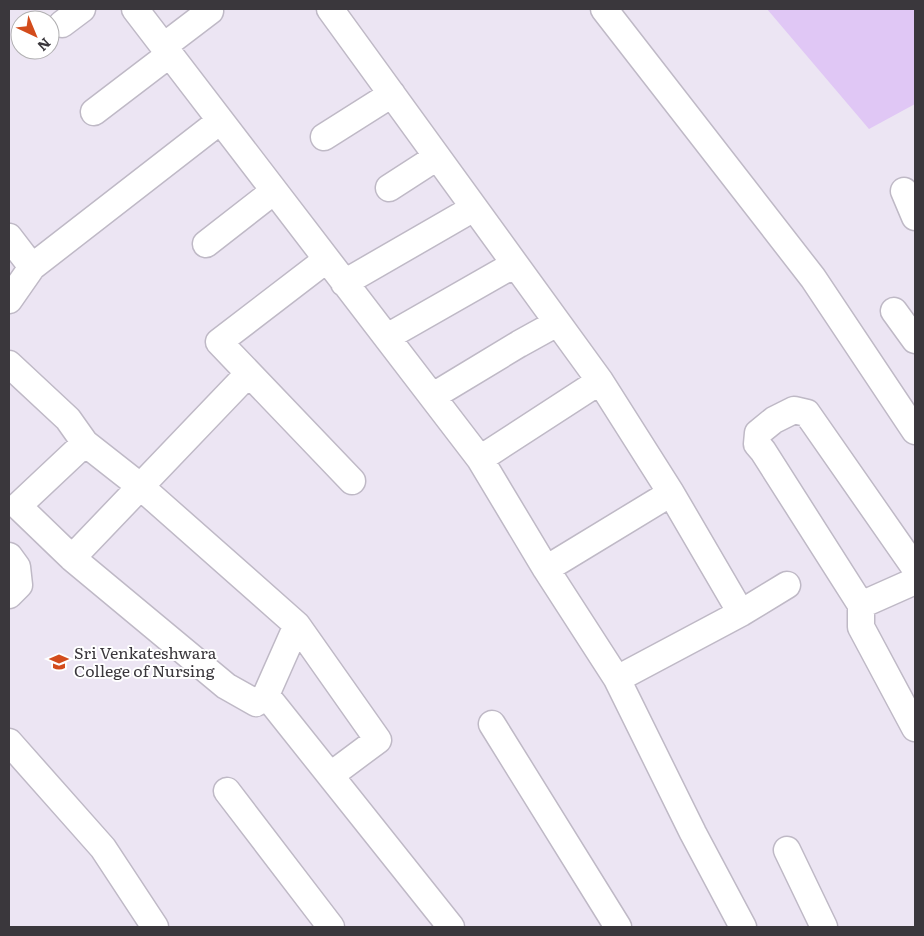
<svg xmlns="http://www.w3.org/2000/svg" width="924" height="936" font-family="Literata,serif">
  <rect width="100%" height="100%" fill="#ece5f3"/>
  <path fill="#e0c7f5" d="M767,9h148v95l-46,25z"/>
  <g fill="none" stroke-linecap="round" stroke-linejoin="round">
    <g stroke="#bfb9c6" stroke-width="29">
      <path id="minor" d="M135,9l345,450 66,110 71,110 76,154 50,94
        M330,9l270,372 71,112 70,120 -124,66
        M604,9l209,269 102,153
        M62,24l20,-15
        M164,46l46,-35
        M94,112l76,-58
        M324,137l68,-43
        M389,188l48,-31
        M904,191l11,26
        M9,237l23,30
        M206,244l68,-53
        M326,260l-107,82 133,139
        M344,283l130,-75
        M9,300l23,-33 188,-146
        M894,311l21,29
        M387,337l128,-73
        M9,364l59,55 17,24 56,44 156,138 -31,70 -10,8 -30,-17 -154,-128 -54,-52 67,-63
        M433,396l86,-52 38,-21
        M480,459l120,-78
        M9,556l8,11 2,18 -10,10
        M72,558l176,-184
        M915,568l-108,-155 -13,-3 -20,10 -16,13 -1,11 6,7 98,154v22l54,101
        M546,569l125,-76
        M861,605l54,-24
        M741,613l46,-28
        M297,625l81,115 -47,35
        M266,695l185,232
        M492,724l126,203
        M9,742l94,106 52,79
        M227,791l104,136
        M787,850l37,77"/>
    </g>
    <use href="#minor" stroke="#fff" stroke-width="26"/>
  </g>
  <defs>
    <g id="university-bare" transform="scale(1.5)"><path d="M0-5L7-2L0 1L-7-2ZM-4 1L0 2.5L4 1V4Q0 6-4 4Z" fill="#d34c1c" stroke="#fff" stroke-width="2.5" paint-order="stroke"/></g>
  </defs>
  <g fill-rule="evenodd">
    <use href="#university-bare" x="59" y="662"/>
  </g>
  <g text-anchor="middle" stroke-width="4" stroke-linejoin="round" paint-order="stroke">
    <g font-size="16" fill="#3a373c" stroke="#fff" text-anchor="start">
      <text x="74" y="659">Sri Venkateshwara<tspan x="74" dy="18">College of Nursing</tspan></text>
    </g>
  </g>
  <rect width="924" height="936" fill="none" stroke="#3a373c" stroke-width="20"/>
  <g transform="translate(35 35) rotate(136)"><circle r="24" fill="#ffffff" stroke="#b0afb1"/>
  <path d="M0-4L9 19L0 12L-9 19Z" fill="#d34c1c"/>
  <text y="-8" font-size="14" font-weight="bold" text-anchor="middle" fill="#3a373c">N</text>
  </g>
</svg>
